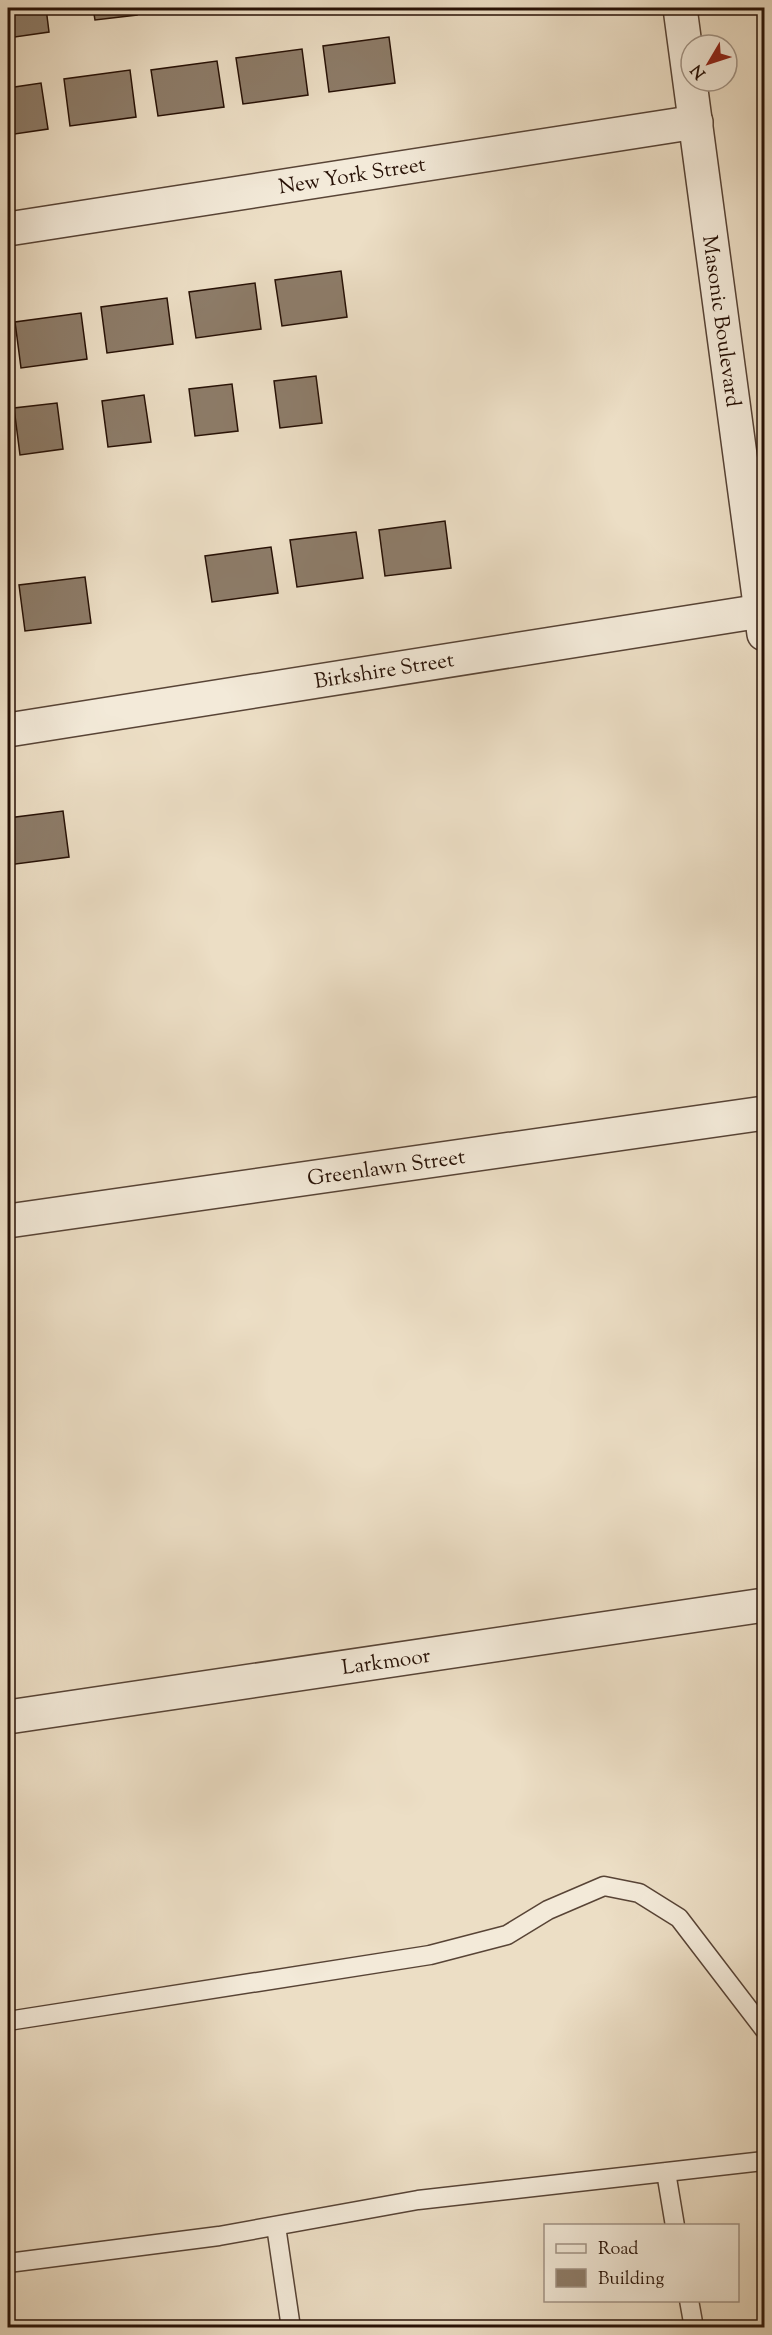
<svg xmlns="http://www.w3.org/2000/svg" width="772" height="2335" font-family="'Sorts Mill Goudy',serif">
  <rect width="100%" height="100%" fill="#ecdec5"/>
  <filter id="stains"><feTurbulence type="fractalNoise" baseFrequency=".00333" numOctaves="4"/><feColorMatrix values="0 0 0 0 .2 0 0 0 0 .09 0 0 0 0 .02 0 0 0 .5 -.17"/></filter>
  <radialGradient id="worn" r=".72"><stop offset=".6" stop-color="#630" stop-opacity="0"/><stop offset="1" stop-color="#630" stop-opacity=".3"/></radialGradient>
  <path fill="#8d7c69" stroke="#271106" stroke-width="1.5" d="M8,8h38l3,24 -41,6z
    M93,8h43l1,7 -42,5z
    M389,37l6,46 -66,9 -6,-46z
    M302,49l6,46 -65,9 -7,-46z
    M217,61l7,46 -66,9 -7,-46z
    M130,70l6,47 -66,9 -6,-47z
    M41,83l7,46 -40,6v-47z
    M341,271l6,46 -65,9 -7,-46z
    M255,283l6,46 -65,9 -7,-46z
    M167,298l6,46 -66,9 -6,-46z
    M81,313l6,46 -66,9 -6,-46z
    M316,376l6,47 -42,5 -6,-47z
    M232,384l6,47 -43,5 -6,-47z
    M144,395l7,47 -43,5 -6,-46z
    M57,403l6,46 -43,6 -6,-47z
    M445,521l6,47 -66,8 -6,-46z
    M356,532l7,46 -66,9 -7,-47z
    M271,547l7,46 -66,9 -7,-46z
    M85,577l6,46 -66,8 -6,-46z
    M63,811l6,46 -61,8v-47z"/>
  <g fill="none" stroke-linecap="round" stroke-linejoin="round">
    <g stroke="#584436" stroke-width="21">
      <path id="service" d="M8,2021l422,-66 77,-20 41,-25 56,-24 35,7 40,25 85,111
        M666,2172l9,54
        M276,2226l15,102
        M8,2263l211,-27 199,-36 346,-39
        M689,2300l5,28"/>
    </g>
    <g stroke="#584436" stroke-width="36">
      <path id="minor" d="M8,229l688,-107
        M8,730l753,-119
        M8,1221l756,-108
        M8,1717l756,-112"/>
    </g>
    <g stroke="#584436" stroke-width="36">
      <path id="tertiary" d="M680,8l84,626"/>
    </g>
    <use href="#service" stroke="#f3ead9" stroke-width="18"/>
    <use href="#minor" stroke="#f3ead9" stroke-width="33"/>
    <use href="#tertiary" stroke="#f3ead9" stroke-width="33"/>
  </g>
  <g text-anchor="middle" stroke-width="4.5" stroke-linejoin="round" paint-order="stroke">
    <g font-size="21" fill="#271106" stroke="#f3ead9">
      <text transform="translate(352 175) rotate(-9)" y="7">New York Street</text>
      <text transform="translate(722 321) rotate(82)" y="7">Masonic Boulevard</text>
      <text transform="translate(384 670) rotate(-9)" y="7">Birkshire Street</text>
      <text transform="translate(386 1167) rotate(-8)" y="7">Greenlawn Street</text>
      <text transform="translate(386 1661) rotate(-8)" y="7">Larkmoor</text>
    </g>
  </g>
  <rect width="772" height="2335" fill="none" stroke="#ecdec5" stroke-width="30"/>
  <rect x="9" y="9" width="754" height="2317" fill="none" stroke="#271106" stroke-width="3"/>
  <rect x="15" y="15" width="742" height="2305" fill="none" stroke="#271106" stroke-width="1.5"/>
  <rect x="544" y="2224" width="195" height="78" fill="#f3ead9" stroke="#a19385" stroke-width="1.5"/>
  <rect x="556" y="2244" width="30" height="9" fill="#f3ead9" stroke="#a19385" stroke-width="1.5"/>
  <text x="598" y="2254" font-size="18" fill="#271106">Road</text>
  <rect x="556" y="2269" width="30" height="18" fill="#8d7c69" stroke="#a19385" stroke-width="1.5"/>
  <text x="598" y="2284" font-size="18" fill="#271106">Building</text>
  <g transform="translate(709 63) rotate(231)"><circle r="28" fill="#f3ead9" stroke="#a19385" stroke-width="1.5"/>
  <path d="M0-4.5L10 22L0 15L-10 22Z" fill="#8f2418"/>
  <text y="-9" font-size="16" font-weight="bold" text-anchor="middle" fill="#271106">N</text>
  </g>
  <rect width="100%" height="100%" filter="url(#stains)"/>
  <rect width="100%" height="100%" fill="url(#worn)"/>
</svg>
